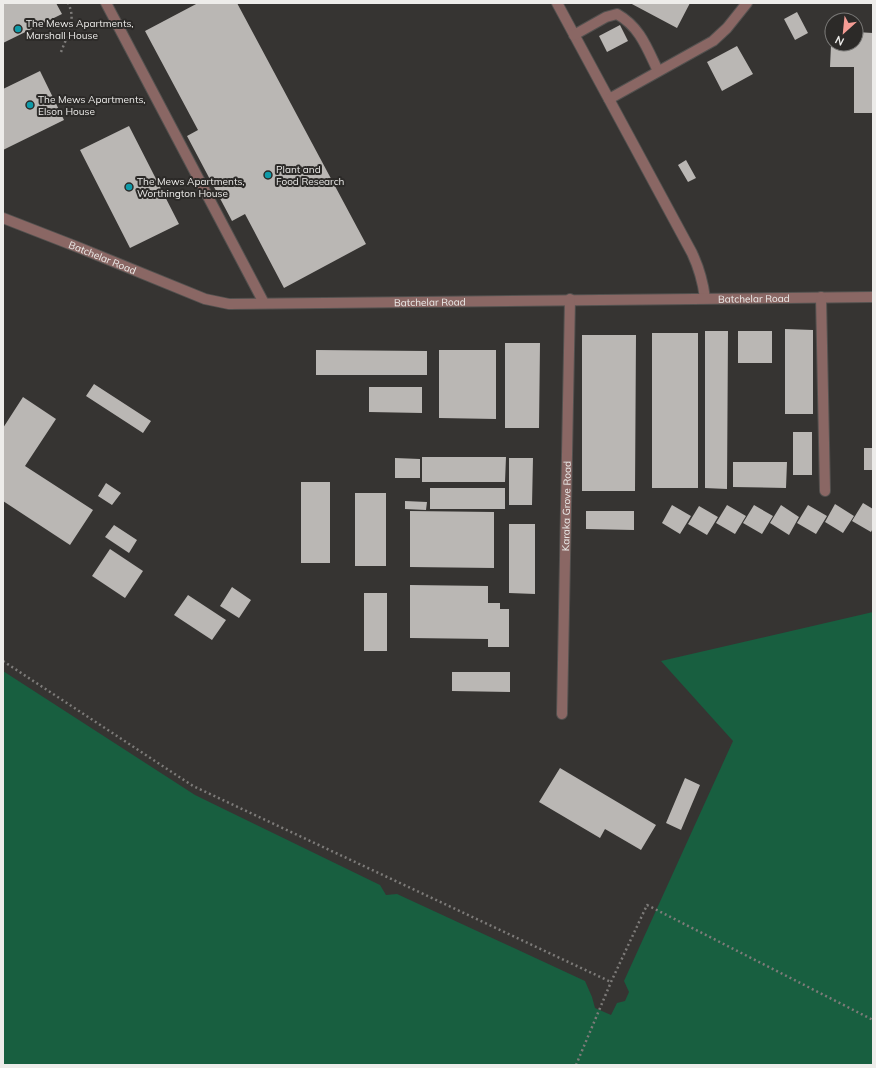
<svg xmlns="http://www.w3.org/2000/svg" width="876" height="1068" font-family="Mulish,sans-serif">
  <rect width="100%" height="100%" fill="#363432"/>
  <path fill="#185f40" d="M873,612v453h-870v-394l192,124 185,90 6,10 11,-1 188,87 7,16 3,11 16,7 6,-12 8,-2 4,-9 -5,-11 109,-240 -72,-80z"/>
  <path fill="#bab7b4" d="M3,3h53l6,11 -59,29z
    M198,3h39l129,241 -82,44 -39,-74 -13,7 -45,-85 11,-6 -53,-99z
    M630,3h60l-13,25z
    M797,12l11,21 -13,7 -11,-21z
    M620,25l8,16 -21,11 -8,-16z
    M856,32l17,1v80h-19v-46h-24l1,-22h24z
    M737,46l16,28 -31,17 -15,-29z
    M40,71l24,49 -61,30v-61z
    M129,126l50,98 -49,24 -50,-98z
    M686,160l10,18 -8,4 -10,-17z
    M785,329l28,1v84h-28z
    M705,331h23l-1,158 -22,-1z
    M738,331h34v32h-34z
    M652,333h46v155h-46z
    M582,335h54l-1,156h-53z
    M505,343h35l-1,85h-34z
    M316,350l111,1v24h-111z
    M439,350h57v69l-57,-1z
    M94,384l57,37 -8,12 -57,-37z
    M369,387h53v26l-53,-1z
    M23,397l33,22 -31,47 68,44 -23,35 -67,-44v-73z
    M793,432h19v43h-19z
    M864,448h9v22h-9z
    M422,457h84l-1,25h-83z
    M395,458l25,1v19h-25z
    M509,458h24l-1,47h-23z
    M733,462h54l-1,26 -53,-1z
    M301,482h29v81h-29z
    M106,483l15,10 -9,12 -14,-9z
    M430,488h75v21h-75z
    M355,493h31v73h-31z
    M405,501l22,1 -1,8 -21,-1z
    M863,503l10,6v19l-2,4 -19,-11z
    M835,504l19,12 -11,17 -18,-11z
    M672,505l19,11 -11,18 -18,-11z
    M727,505l19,11 -11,18 -19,-11z
    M754,505l19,11 -11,18 -19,-11z
    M781,505l18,12 -10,18 -19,-12z
    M808,505l19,11 -11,18 -19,-11z
    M699,506l19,11 -11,18 -19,-11z
    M410,511l84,1v56l-84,-1z
    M586,511h48v19l-48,-1z
    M509,524h26v70l-26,-1z
    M114,525l23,15 -8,13 -24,-16z
    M110,549l33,22 -18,27 -33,-22z
    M410,585l78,1v17h12v6h9v38h-21v-8l-78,-1z
    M232,587l19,13 -12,18 -19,-12z
    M364,593h23v58h-23z
    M188,595l38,25 -14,20 -38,-25z
    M452,672h58v20l-58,-1z
    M560,768l96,57 -15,25 -36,-21 -5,9 -61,-36z
    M685,778l15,7 -19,45 -15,-7z"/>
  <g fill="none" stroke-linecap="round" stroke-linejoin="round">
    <g stroke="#53514f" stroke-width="12">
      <g id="minor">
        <path d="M106,3l158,300"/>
        <path d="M557,3l135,250c7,15 11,29 13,45"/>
        <path d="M574,35l32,-18 11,-3c23,13 30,34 41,57"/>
        <path d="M609,99l104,-58 14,-13 20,-25"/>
        <path id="s1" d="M3,218l77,30 125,51 24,5 644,-7"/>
        <path d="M821,297l4,194"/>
        <path id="s2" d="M562,714l8,-415"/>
      </g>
    </g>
    <path stroke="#7d7b79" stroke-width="2.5" stroke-dasharray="2 3" stroke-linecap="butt" d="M61,52c6,-16 16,-32 7,-49
      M3,661l190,125 418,196
      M576,1065l35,-83 36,-77 226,115"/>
    <use href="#minor" stroke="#8a6764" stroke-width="10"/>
  </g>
  <g fill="#0f9aa8" stroke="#2c2a28" stroke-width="1.5">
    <circle cx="18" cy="29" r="4"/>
    <circle cx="30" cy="105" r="4"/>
    <circle cx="268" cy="175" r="4"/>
    <circle cx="129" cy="187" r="4"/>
  </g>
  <g text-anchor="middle" stroke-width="4" stroke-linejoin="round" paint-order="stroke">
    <g font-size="10" fill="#edecea" stroke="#2c2a28" text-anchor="start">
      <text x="26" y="27">The Mews Apartments,<tspan x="26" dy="12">Marshall House</tspan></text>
      <text x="38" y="103">The Mews Apartments,<tspan x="38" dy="12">Elson House</tspan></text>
      <text x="276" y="173">Plant and<tspan x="276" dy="12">Food Research</tspan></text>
      <text x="137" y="185">The Mews Apartments,<tspan x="137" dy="12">Worthington House</tspan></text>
    </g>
    <g font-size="10" fill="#edecea" stroke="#2c2a28">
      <text dy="4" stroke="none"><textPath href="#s1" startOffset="107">Batchelar Road</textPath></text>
      <text dy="4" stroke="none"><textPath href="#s1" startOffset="767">Batchelar Road</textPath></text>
      <text dy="4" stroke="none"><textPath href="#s1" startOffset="443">Batchelar Road</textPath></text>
      <text dy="4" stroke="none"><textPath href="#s2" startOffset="208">Karaka Grove Road</textPath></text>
    </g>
  </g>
  <rect width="876" height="1068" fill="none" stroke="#edecea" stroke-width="8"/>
  <g transform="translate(844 32) rotate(207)"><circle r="19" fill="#2c2a28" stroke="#797876"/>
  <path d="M0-3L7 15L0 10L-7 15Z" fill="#f59c94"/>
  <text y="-6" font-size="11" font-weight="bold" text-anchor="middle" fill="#edecea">N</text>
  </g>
</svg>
